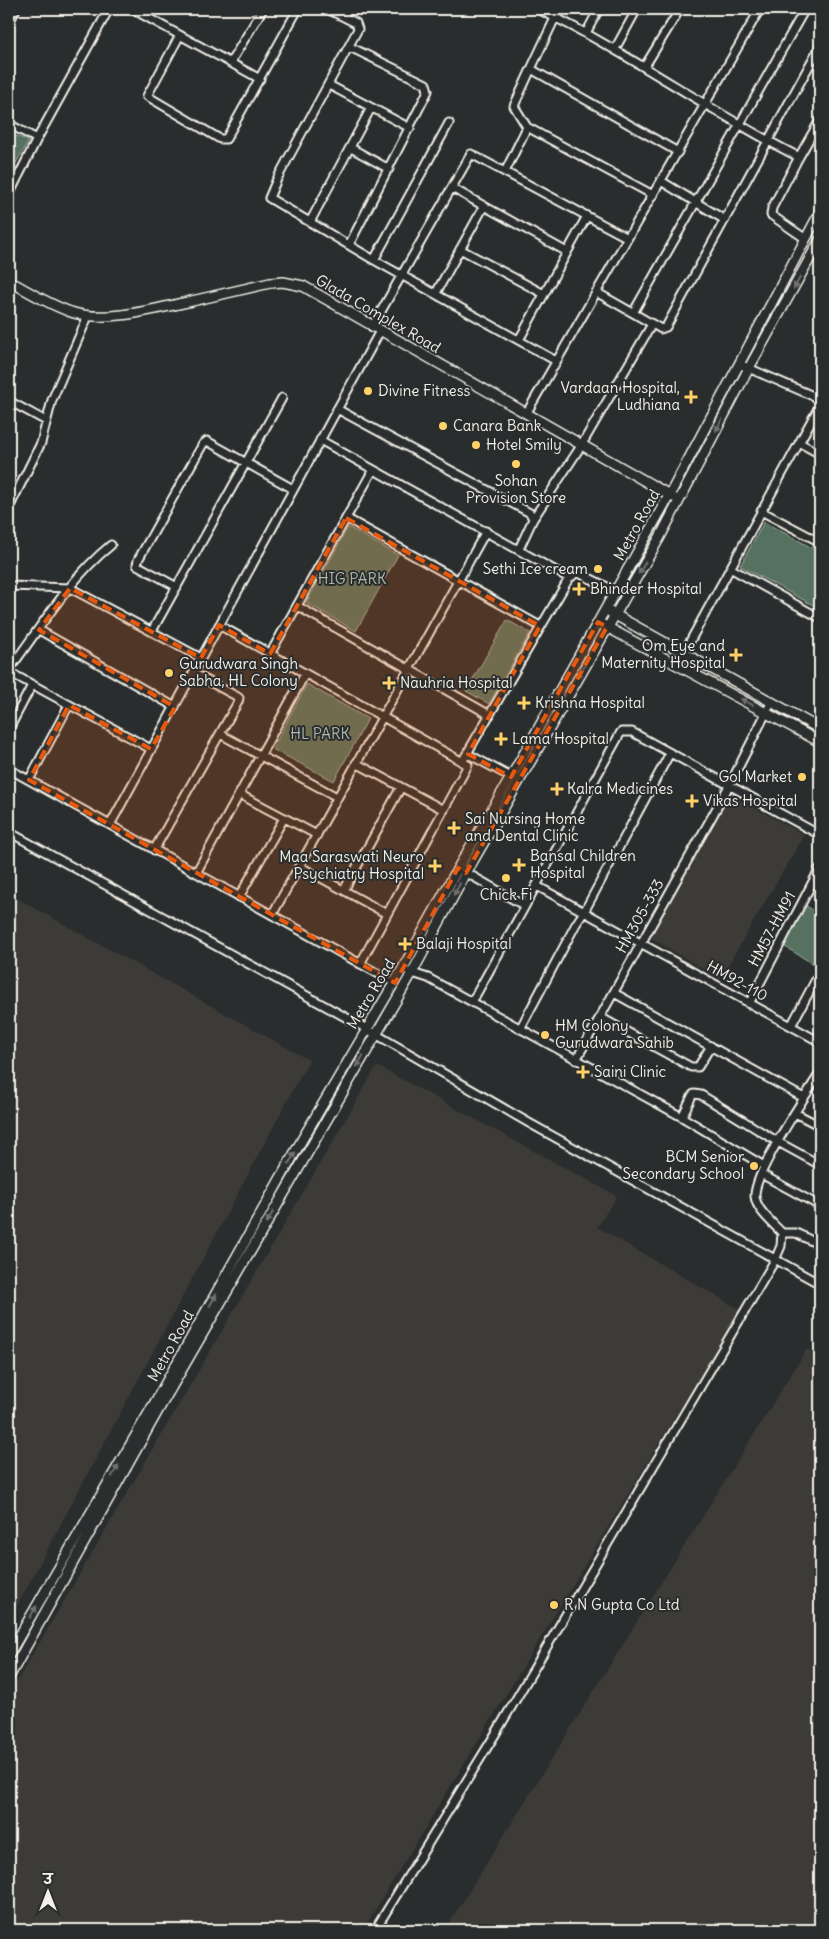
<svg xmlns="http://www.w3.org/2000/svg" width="829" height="1939" font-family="Delius,'Playpen Sans Deva',sans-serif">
  <rect width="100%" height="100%" fill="#2a2d2e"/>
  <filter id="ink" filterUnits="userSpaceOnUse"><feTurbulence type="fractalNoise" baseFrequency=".02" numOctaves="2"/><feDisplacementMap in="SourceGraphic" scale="10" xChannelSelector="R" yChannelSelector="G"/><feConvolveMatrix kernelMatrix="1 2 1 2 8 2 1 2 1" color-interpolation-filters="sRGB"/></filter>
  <g filter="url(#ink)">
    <path fill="#3d3b38" d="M729,794l75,41 -84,144 -72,-43z
      M9,894l300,166 -300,561z
      M377,1066l240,130 -20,31 143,83 -377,620h-354v-235z
      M807,1349l13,8v573h-375z"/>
    <path fill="#567160" stroke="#a5b1a4" d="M9,133l20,8 -20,34z
      M764,522l56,30v57l-80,-43z
      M348,527l50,28 -42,76 -50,-28z
      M507,620l23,13 -41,71 -23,-13z
      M307,684l61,35 -34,62 -62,-32z
      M805,905l15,10v45l-3,6 -35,-21z"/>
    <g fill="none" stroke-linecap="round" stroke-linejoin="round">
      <g stroke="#f4f1e8" stroke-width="11">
        <path id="minor" d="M132,9l128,70
          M327,9l17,8 2,-8
          M543,9l-1,2c90,43 169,102 257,146l21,-37
          M805,9l-172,304 28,16 5,-2 154,-281
          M344,17l12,6 2,6 -81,150 -8,19 105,62 182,101
          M555,18l-24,51 147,83
          M9,23l7,-14
          M586,33l13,-24
          M180,35l-33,61 73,43h6l72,-130
          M615,49l22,-40
          M230,63l33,-54
          M645,66l35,-57
          M531,69l-17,37 13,21 126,68
          M329,85l81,43
          M9,124l28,15
          M351,148l38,21
          M799,157l-27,51 -1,7 35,24
          M505,172l22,-45
          M661,181l64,39
          M9,195l28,-56 72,-130
          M484,206l83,46
          M310,222l61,-114
          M349,245l79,-154 -2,-7 -76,-37
          M460,249l84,45
          M374,260l75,-137
          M596,292l37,21
          M436,293l48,-87 -32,-18
          M372,327l99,-173 157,84
          M519,340l68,-124
          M739,364l81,35
          M9,401l37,20
          M337,409l193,104 3,6 -14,30
          M526,414l234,-405
          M320,440l247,137v5l-105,180
          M800,443l20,11
          M9,508l32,-65 11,-43 36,-84
          M761,511l59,31
          M346,518l194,108
          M533,519l48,-73 71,-122
          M730,568l90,50
          M568,580l9,-8 38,19
          M9,586l61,2 131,70
          M177,587l-40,-22 1,-5 65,-116 4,-3 86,48
          M297,606l193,109
          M219,625l249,140 -108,199
          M39,630l136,77
          M152,631l130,-233
          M270,654l103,-184
          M677,665l143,-260
          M9,670c31,-42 61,-92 102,-125
          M9,672l142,77
          M9,729l23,-44
          M220,734l117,63
          M468,754l43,23
          M356,763l88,47
          M9,769l386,214
          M29,780l40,-75
          M239,794l78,41
          M110,825l270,-494
          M9,832l358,197 162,94 291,161
          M154,850l84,-148 1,-4 -3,-2 -43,-23
          M299,866l88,48
          M458,868l67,38
          M196,873l109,-199
          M537,886l283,156
          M344,890l57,-103
          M239,897l45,-79
          M272,915l214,-384
          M409,972l19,6 44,24 210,115 82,49
          M614,993l190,105
          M472,1002l149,-270h11l188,103
          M749,1004l71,-136
          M600,1017l91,50h7l13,-21
          M791,1026l29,-54
          M520,1029l56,-105 8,-12 86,-159
          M576,1060l153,-274 42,-83
          M795,1113l25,13
          M682,1117l10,-21 2,-2 7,1 77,47 42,23
          M761,1174l59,32
          M782,1233h14l24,12
          M375,1930l121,-197 279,-473 6,-14 1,-13c-9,-10 -26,-23 -27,-37 -1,-24 51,-101 65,-123"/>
      </g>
      <g stroke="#f4f1e8" stroke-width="12">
        <path id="tertiary" d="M9,281c21,11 42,25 65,32 34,10 84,-5 118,-12 26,-6 52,-12 78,-18l13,-1 20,4 370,211
          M610,612l210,117
          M603,625l217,117
          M9,1654l145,-250 149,-266 100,-170 55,-100 53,-91 159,-283 150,-282
          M9,1677l151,-270 252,-434 54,-100 194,-336 89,-169 71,-128"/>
      </g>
      <use href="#minor" stroke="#2a2d2e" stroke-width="7"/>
      <use href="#tertiary" stroke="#2a2d2e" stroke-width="9"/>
    </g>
    <defs><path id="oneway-solid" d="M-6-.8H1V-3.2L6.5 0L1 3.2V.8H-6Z" transform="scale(1.25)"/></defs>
    <g fill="#71726f">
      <use href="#oneway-solid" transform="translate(797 283) rotate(119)"/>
      <use href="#oneway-solid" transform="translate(719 425) rotate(117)"/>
      <use href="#oneway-solid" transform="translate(642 568) rotate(121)"/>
      <use href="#oneway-solid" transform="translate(581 672) rotate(120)"/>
      <use href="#oneway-solid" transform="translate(747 702) rotate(-152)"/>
      <use href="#oneway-solid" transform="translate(457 889) rotate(118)"/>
      <use href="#oneway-solid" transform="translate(360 1061) rotate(121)"/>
      <use href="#oneway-solid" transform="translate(292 1158) rotate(-61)"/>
      <use href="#oneway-solid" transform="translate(270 1217) rotate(120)"/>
      <use href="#oneway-solid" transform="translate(213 1300) rotate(-61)"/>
      <use href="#oneway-solid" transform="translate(115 1471) rotate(-60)"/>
      <use href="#oneway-solid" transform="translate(33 1612) rotate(-60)"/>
    </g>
  </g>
  <path fill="#e8590c" fill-opacity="0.2" stroke="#e8590c" stroke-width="4" stroke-dasharray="10 6" stroke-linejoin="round" d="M346,518l194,108 -72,128 43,23 87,-155 9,5 -141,246 -8,-5 -63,115 -366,-203 40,-75 82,44 24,-42 -136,-77 31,-42 131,70 18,-33 51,29z"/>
  <g fill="#ffd166" stroke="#2a2d2e" stroke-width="2">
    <circle cx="368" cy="391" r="5"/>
    <path d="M688.5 389.5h5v5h5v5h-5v5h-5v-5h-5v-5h5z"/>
    <circle cx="443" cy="426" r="5"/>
    <circle cx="476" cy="445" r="5"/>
    <circle cx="516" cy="464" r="5"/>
    <circle cx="598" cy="569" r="5"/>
    <path d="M576.5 581.5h5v5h5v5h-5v5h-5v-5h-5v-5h5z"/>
    <path d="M733.5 647.5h5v5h5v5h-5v5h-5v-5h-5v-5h5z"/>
    <circle cx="169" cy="673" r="5"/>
    <path d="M386.5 675.5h5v5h5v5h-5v5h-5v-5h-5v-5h5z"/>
    <path d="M521.5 695.5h5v5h5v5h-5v5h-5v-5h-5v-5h5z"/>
    <path d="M498.5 731.5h5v5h5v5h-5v5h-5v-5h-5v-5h5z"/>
    <circle cx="802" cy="777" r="5"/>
    <path d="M554.5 781.5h5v5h5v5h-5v5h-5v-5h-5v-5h5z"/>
    <path d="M689.5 793.5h5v5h5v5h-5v5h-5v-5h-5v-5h5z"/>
    <path d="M451.5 820.5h5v5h5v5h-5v5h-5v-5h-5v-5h5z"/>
    <path d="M516.5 857.5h5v5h5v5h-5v5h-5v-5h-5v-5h5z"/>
    <path d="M432.5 858.5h5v5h5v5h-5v5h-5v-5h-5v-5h5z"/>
    <circle cx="506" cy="878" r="5"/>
    <path d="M402.5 936.5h5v5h5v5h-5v5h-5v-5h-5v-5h5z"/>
    <circle cx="545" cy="1035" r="5"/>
    <path d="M580.5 1064.5h5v5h5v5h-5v5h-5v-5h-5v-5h5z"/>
    <circle cx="754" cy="1166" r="5"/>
    <circle cx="554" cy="1605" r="5"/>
  </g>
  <g text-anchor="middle" stroke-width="4" stroke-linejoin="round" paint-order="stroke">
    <g font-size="15" fill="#f4f1e8" stroke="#2a2d2e">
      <text transform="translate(378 314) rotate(30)" y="5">Glada Complex Road</text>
      <text transform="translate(637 525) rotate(-61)" y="5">Metro Road</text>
      <text transform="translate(640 916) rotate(-61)" y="5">HM305-333</text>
      <text transform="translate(772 929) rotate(-62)" y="5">HM57-HM91</text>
      <text transform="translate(737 981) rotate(29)" y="5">HM92-110</text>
      <text transform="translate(371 994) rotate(-59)" y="5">Metro Road</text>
      <text transform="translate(171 1346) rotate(-61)" y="5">Metro Road</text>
    </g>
    <g font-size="15" fill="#f4f1e8" stroke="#2a2d2e" text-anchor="start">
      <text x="680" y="393" text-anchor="end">Vardaan Hospital,<tspan x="680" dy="17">Ludhiana</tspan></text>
      <text x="378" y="396">Divine Fitness</text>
      <text x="453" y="431">Canara Bank</text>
      <text x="486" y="450">Hotel Smily</text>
      <text x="516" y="486" text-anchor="middle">Sohan<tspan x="516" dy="17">Provision Store</tspan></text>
      <text x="588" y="574" text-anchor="end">Sethi Ice cream</text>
      <text x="590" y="594">Bhinder Hospital</text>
      <text x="725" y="651" text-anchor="end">Om Eye and<tspan x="725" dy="17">Maternity Hospital</tspan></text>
      <text x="179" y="669">Gurudwara Singh<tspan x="179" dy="17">Sabha, HL Colony</tspan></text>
      <text x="400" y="688">Nauhria Hospital</text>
      <text x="535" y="708">Krishna Hospital</text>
      <text x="512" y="744">Lama Hospital</text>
      <text x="792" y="782" text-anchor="end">Gol Market</text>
      <text x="567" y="794">Kalra Medicines</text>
      <text x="703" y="806">Vikas Hospital</text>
      <text x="465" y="824">Sai Nursing Home<tspan x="465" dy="17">and Dental Clinic</tspan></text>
      <text x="530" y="861">Bansal Children<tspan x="530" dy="17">Hospital</tspan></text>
      <text x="424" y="862" text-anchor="end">Maa Saraswati Neuro<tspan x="424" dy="17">Psychiatry Hospital</tspan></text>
      <text x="506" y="900" text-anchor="middle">Chick Fi</text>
      <text x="416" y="949">Balaji Hospital</text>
      <text x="555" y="1031">HM Colony<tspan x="555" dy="17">Gurudwara Sahib</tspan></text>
      <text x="594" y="1077">Saini Clinic</text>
      <text x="744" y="1162" text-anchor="end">BCM Senior<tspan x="744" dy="17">Secondary School</tspan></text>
      <text x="564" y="1610">R N Gupta Co Ltd</text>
    </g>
    <g font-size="15" fill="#adb7ab" stroke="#2a2d2e">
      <text x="352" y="584">HIG PARK</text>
      <text x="320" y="739">HL PARK</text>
    </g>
  </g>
  <rect width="829" height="1939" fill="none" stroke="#2a2d2e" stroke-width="30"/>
  <rect x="15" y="15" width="799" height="1909" fill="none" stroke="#f4f1e8" stroke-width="2" filter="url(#ink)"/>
  <g transform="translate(48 1892)" stroke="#2a2d2e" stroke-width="4" paint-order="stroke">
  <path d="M0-4L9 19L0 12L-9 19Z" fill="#f4f1e8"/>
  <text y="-8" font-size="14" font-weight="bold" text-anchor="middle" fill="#f4f1e8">उ</text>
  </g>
</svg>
